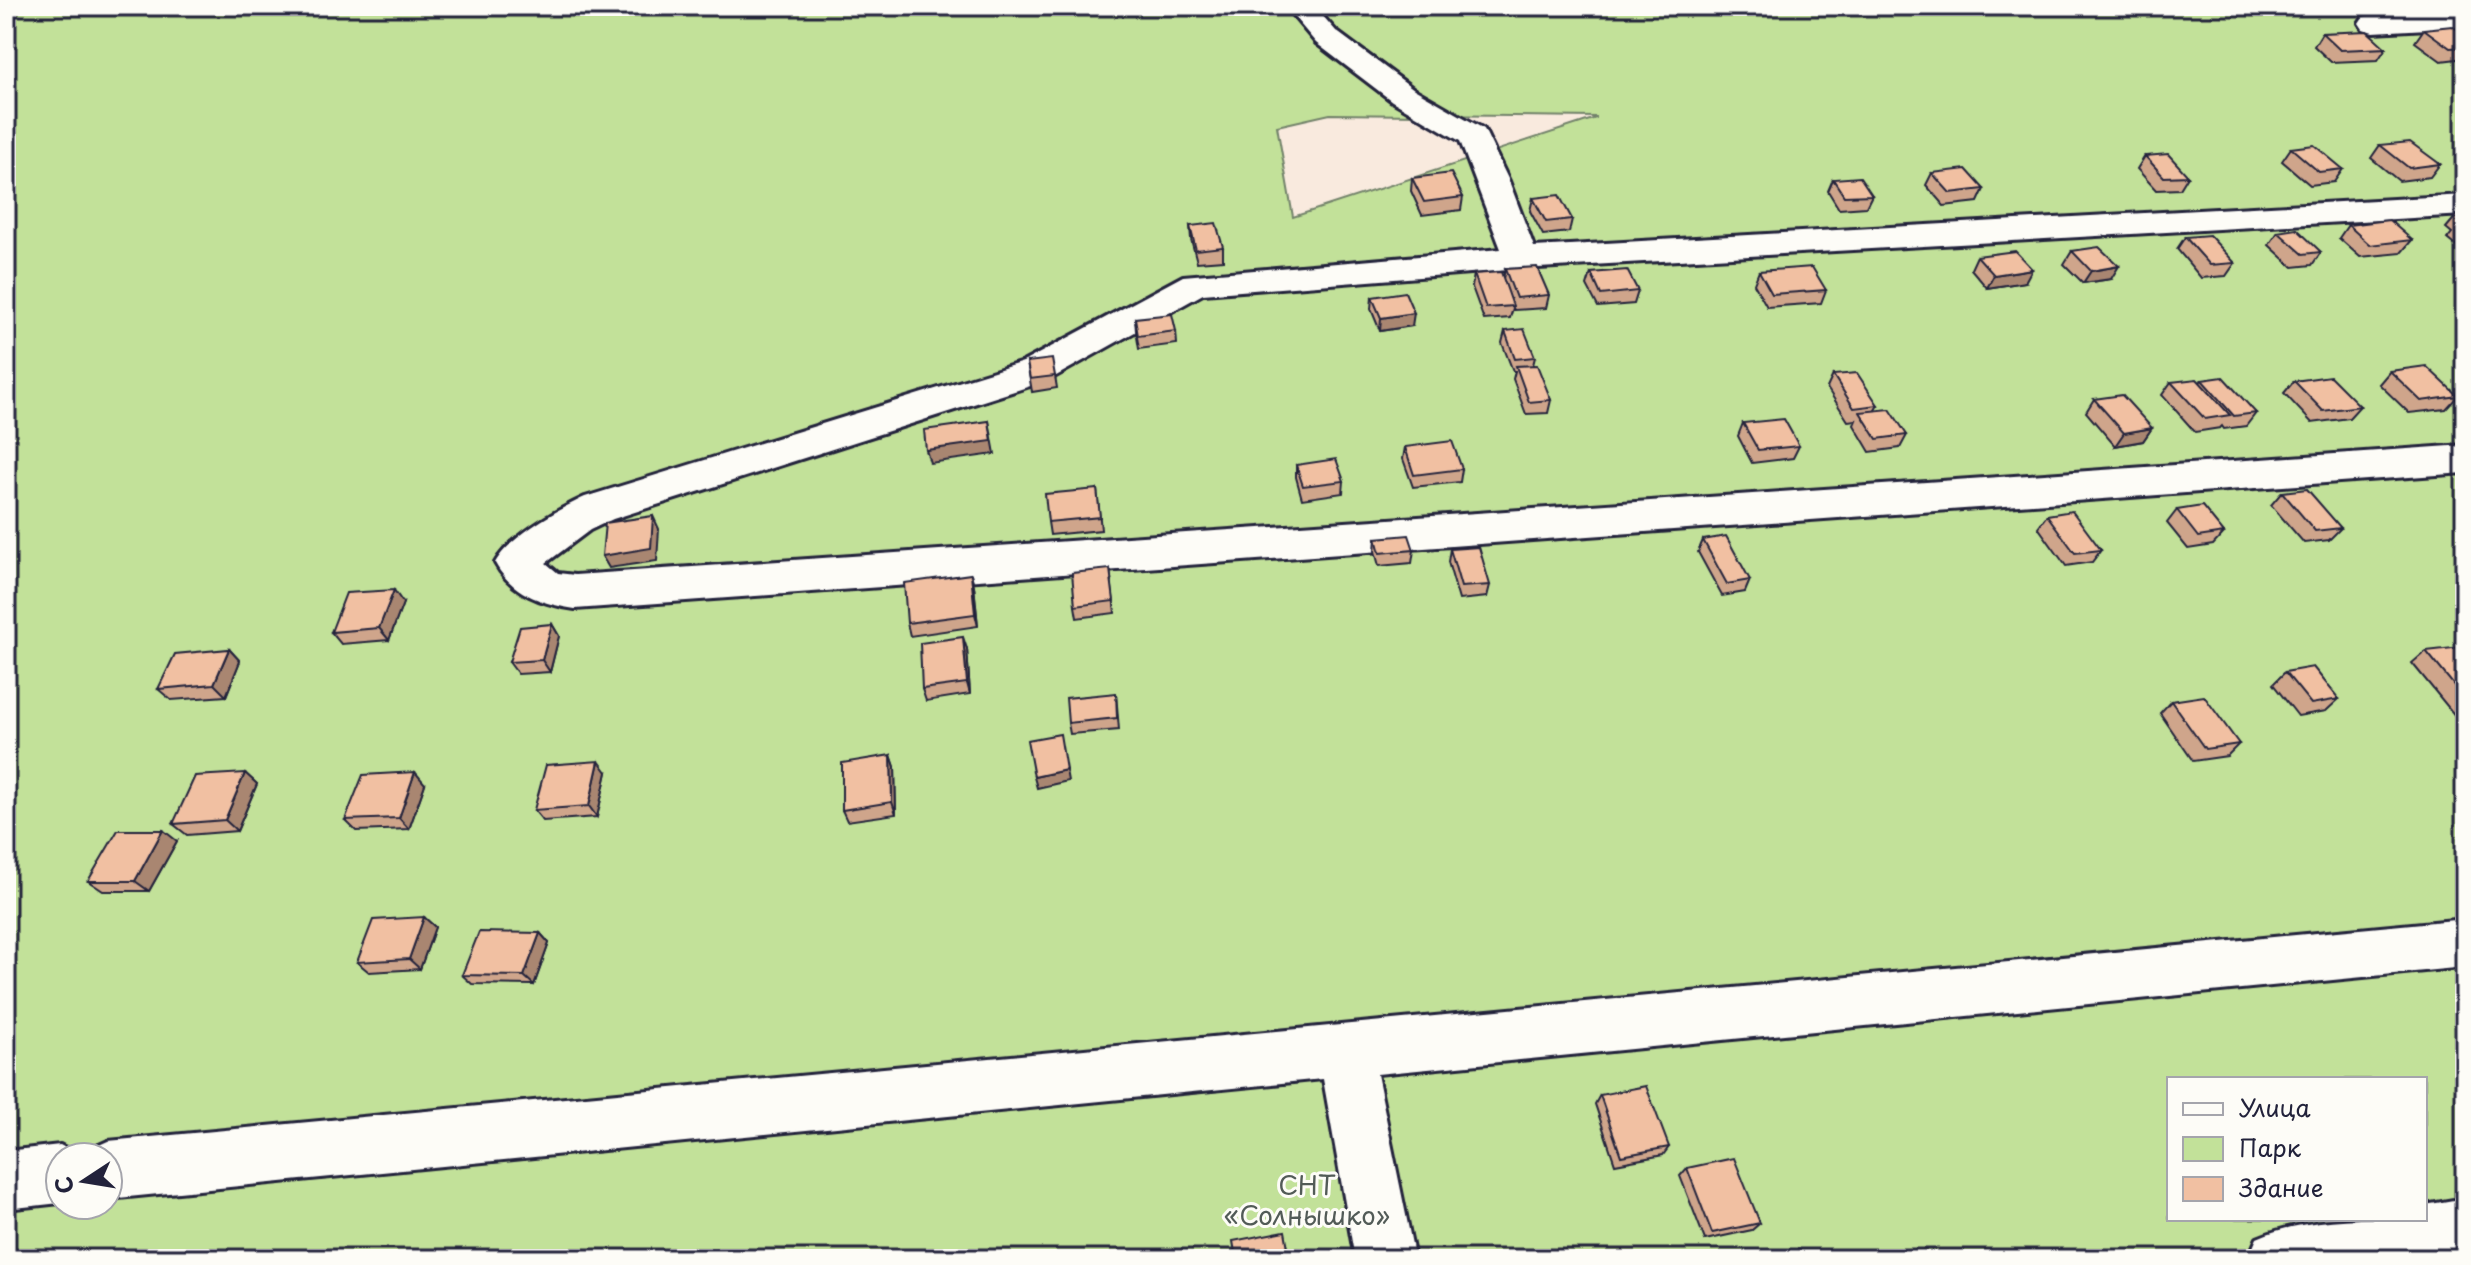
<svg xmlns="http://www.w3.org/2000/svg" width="2471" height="1265" font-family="'Playpen Sans',sans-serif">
  <rect width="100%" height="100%" fill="#f9eade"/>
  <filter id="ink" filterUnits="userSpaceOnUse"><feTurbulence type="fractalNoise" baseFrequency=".0125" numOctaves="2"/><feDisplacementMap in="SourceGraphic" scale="16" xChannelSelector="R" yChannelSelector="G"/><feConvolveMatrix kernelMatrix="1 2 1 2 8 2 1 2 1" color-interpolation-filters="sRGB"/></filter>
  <g filter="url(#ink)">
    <path fill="#c2e199" stroke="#72826a" stroke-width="2" fill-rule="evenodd" d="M6,6h2459v1253h-2459zM1330,114l266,3v1l-303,99 -16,-91zM2169,1079h256v140h-256zM60,1157h48v48h-48z"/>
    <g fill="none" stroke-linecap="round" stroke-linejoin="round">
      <g stroke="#22223b" stroke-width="6">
        <path id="minor" d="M1285,6h29l22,25 78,58 70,40 25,52 25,66 931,-52v20l-944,54 -318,25 -154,86 -436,139 -23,11 -44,33 12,10 17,2 1890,-130v28l-1890,136c-33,-5 -63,-15 -80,-46 14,-26 62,-53 90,-66l438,-135 160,-86 318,-27 -41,-108 -68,-40 -76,-58z
          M2465,9v18l-92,5 -10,-3 -4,-6 4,-6 10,-3z
          M2465,919v48l-1088,107 38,185h-60l-32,-180 -1215,120v-42h-23l3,-7 20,-9z
          M60,1145l22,12h-22v46l-54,6v-58z
          M2465,1198v60l-217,1 9,-21c53,-22 111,-19 168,-19v-14z"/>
      </g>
      <use href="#minor" fill="#fdfcf7" fill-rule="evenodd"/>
    </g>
    <path fill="#cfa58b" stroke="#22223b" stroke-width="2" d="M2424,29l41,6v23l-24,3 -26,-19z
      M2322,33l64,15 -8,12 -47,2 -17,-16z
      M2380,145l60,19 -10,13 -31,4 -28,-23z
      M2291,148l52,21 -9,13 -24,3 -28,-24z
      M2145,156l43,20 -8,13 -24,1 -19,-21z
      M1932,173l52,16 -6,13 -34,4 -18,-21z
      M1412,178l51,19 -2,13 -39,5 -11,-24z
      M1833,179l39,16 -6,12 -27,2 -11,-18z
      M1533,198l39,21 -3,13 -26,3 -13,-24z
      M2465,214v38l-1,1 -17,-14 5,-6 -6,-5 11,-13z
      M2348,225l64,15 -11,13 -41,4 -21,-19z
      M1190,226l33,21v13l-26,2 -6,-23z
      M2278,232l43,20 -9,13 -19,2 -24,-22z
      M2185,237l50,26 -9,13 -25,2 -24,-29z
      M2072,251l39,28 -28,4 -19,-19z
      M1977,256l48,26 -38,6 -16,-19z
      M1505,269l44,26 -3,13 -32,2 -1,-2 -3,10 -26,2 -12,-33 2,-13 29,5z
      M1759,271l67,19 -5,13 -54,4 -13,-23z
      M1591,273l47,18 -4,13 -36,3 -11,-21z
      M1372,297l40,29 -32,5 -9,-22z
      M1135,318l41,13 1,13 -38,5 -3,-18z
      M1505,331l30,26 -2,8 18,35 -3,13 -22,1 -13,-35 2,-8h-2l-11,-28z
      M1027,362l28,14 2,12 -25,4z
      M2390,371l68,25 -12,13 -37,4 -30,-29z
      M1833,375l45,30 -3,5 32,25 -7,13 -30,4 -16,-27 2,-5 -8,1 -21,-33z
      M2202,380l54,33 -10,13 -22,3 -2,-3 -2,2 -25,4 -33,-37 9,-13h29z
      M2294,381l66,25 -11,12 -37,5 -28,-30z
      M2094,399l58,29 -9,13 -28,5 -29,-34z
      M1743,423l56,23 -6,12 -41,5 -14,-27z
      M1405,447l57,22 -2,13 -47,5 -10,-28z
      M1296,465l48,16 -1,12 -41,6 -6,-22z
      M1097,489l4,41 -51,5 -2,-13z
      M2282,492l59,36 -12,12 -25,3 -33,-38z
      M2177,510l47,23 -11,12 -25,4 -21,-26z
      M2047,515l54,35 -9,12 -26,4 -28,-39z
      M1376,538l38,12 -2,13 -33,3 -4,-15z
      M1703,540l47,40 -5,12 -23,4 -24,-44z
      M1450,549l40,36 -3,12 -28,3 -11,-38z
      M1110,569l5,44 -38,5 -2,-12z
      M971,574l3,12 4,40 -68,10 -3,-13z
      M403,603l-14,37 -48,4 -10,-12z
      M552,624l7,12 -9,36 -32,2 -9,-12z
      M229,649l11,12 -14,35 -55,4 -13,-11z
      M967,649l3,45 -44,7 -4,-12z
      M2426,651l39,1v76l-53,-65z
      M2285,672l54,27 -13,12 -28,5 -25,-32z
      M1116,693l3,37 -49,4 -2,-11z
      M2171,701l68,43 -12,12 -34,5 -33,-48z
      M891,755l4,12 1,47 -49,7 -5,-11z
      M607,772l-10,45 -54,4 -9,-11z
      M245,773l12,11 -20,47 -50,4 -14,-11z
      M425,784l-16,45 -53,2 -11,-11z
      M177,841l-28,50h-46l-15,-10z
      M424,917l11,10 -15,42 -51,3 -12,-10z
      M540,933l9,10 -15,42 -62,-1 -10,-9z
      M1600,1095l69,52 -6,8 -48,9 -20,-60z
      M1687,1168l73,55 -8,7 -47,10 -25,-64z"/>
    <path fill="#a98671" stroke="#22223b" stroke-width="2" d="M2119,266l-8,13 -28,4 8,-12z
      M2032,269l-7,13 -38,6 7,-13z
      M1414,313l-2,13 -32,5 1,-13z
      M989,421l6,33 -65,9 -4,-13z
      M2152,428l-9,13 -28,5 9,-13z
      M653,516l6,13 -2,32 -48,7 -7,-12z
      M971,574l3,12 4,40 -3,-12z
      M394,590l9,13 -14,37 -10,-12z
      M552,624l7,12 -9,36 -8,-12z
      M963,637l4,12 3,45 -3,-11z
      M229,649l11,12 -14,35 -12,-12z
      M891,755l4,12 1,47 -4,-12z
      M599,761l8,11 -10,45 -8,-11z
      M1066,770l2,11 -31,7 -3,-11z
      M415,772l10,12 -16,45 -10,-11z
      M245,773l12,11 -20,47 -12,-11z
      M163,830l14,11 -28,50 -14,-10z
      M424,917l11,10 -15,42 -11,-10z
      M540,933l9,10 -15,42 -10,-9z"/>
    <path fill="#f1c0a2" stroke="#22223b" stroke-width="2" d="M2452,26l13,9v12l-15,1 -26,-19z
      M2367,31l19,17 -46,2 -18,-17z
      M2410,142l30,22 -31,4 -29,-23z
      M2314,145l29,24 -24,3 -28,-24z
      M2168,154l20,22 -24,1 -19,-21z
      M1966,169l18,20 -34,4 -18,-20z
      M1451,173l12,24 -39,5 -12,-24z
      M1860,177l12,18 -28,1 -11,-17z
      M1559,195l13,24 -26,3 -13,-24z
      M2465,214v8l-8,-7z
      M2389,220l23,20 -42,5 -22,-20z
      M1216,223l7,24 -27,3 -6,-24z
      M2465,225v7l-7,-6z
      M2297,229l24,23 -18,2 -25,-22z
      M2209,235l26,28 -25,2 -25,-28z
      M2099,247l20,19 -28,5 -19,-20z
      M2015,251l17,18 -38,6 -17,-19z
      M1537,267l12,28 -33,3 -11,-29z
      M1812,267l14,23 -54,4 -13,-23z
      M1627,270l11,21 -37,4 -10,-22z
      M1501,272l12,34 -27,2 -12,-34z
      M1405,292l9,21 -33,5 -9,-21z
      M1172,314l4,17 -38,5 -3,-18z
      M1524,329l11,28 -20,2 -10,-28z
      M1052,359l3,17 -25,3 -3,-17z
      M1537,365l14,35 -22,2 -13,-36z
      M2426,366l32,30 -37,5 -31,-30z
      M1857,373l21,32 -24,3 -21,-33z
      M2330,376l30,30 -37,5 -29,-30z
      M2223,377l33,36 -22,3 -32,-36z
      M2197,379l33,36 -25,4 -34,-37z
      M2122,395l30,33 -28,5 -30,-34z
      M1890,409l17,26 -30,4 -17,-27z
      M1784,419l15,27 -41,4 -15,-27z
      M989,421l3,20 -66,9 -2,-20z
      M1452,441l10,28 -48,6 -9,-28z
      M1336,459l8,22 -41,5 -7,-21z
      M1097,489l3,28 -52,5 -3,-28z
      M2307,489l34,39 -26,3 -33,-39z
      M2202,506l22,27 -26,4 -21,-27z
      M2072,511l29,39 -26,3 -28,-38z
      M653,516l-2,32 -49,8 3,-33z
      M1409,535l5,15 -34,3 -4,-15z
      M1726,536l24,44 -23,4 -24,-44z
      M1479,547l11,38 -29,2 -11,-38z
      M1110,569l4,32 -39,5 -3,-33z
      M971,574l4,40 -68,9 -3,-40z
      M394,590l-15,38 -48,4 15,-39z
      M552,624l-10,36 -33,2 11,-35z
      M963,637l4,46 -45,6 -2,-46z
      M2462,647l3,5v47l-39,-48z
      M229,649l-15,35 -56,5 17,-35z
      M2313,667l26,32 -28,5 -26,-32z
      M1116,693l1,25 -49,5 -2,-25z
      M2204,696l35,48 -34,5 -34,-48z
      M1060,734l6,36 -32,7 -7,-37z
      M891,755l1,47 -50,8v-47z
      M599,761l-10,45 -55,4 12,-45z
      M415,772l-16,46 -54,2 18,-45z
      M245,773l-20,47 -52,4 22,-48z
      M118,830h45l-28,51h-47z
      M424,917l-15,42 -52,3 16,-42z
      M479,932l61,1 -16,43 -62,-1z
      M1646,1086l23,61 -48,9 -21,-61z
      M1734,1158l26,65 -48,10 -25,-65z
      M1285,1231l5,28h-54l-3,-18z"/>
  </g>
  <g text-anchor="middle" stroke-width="6" stroke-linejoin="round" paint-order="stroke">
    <g font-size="26" fill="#525b57" stroke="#fdfcf7">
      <text x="1307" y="1195">СНТ<tspan x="1307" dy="30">«Солнышко»</tspan></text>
    </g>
  </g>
  <rect width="2471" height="1265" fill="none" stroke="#fdfcf7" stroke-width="32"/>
  <rect x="16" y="16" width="2439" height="1233" fill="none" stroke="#22223b" stroke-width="3" filter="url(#ink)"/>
  <rect x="2167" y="1077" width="260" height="144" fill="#fdfcf7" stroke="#a5a5ac" stroke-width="2"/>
  <rect x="2183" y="1103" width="40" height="12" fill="#fdfcf7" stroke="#a5a5ac" stroke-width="2"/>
  <text x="2239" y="1117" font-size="24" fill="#22223b">Улица</text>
  <rect x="2183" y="1137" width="40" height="24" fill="#c2e199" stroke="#a5a5ac" stroke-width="2"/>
  <text x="2239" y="1157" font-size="24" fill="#22223b">Парк</text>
  <rect x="2183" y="1177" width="40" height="24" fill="#f1c0a2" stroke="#a5a5ac" stroke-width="2"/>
  <text x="2239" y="1197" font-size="24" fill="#22223b">Здание</text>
  <g transform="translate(84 1181) rotate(258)"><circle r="38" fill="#fdfcf7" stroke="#a5a5ac" stroke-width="2"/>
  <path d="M0-6L14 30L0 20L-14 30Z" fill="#22223b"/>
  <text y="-12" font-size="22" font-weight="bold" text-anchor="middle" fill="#22223b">С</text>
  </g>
</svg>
